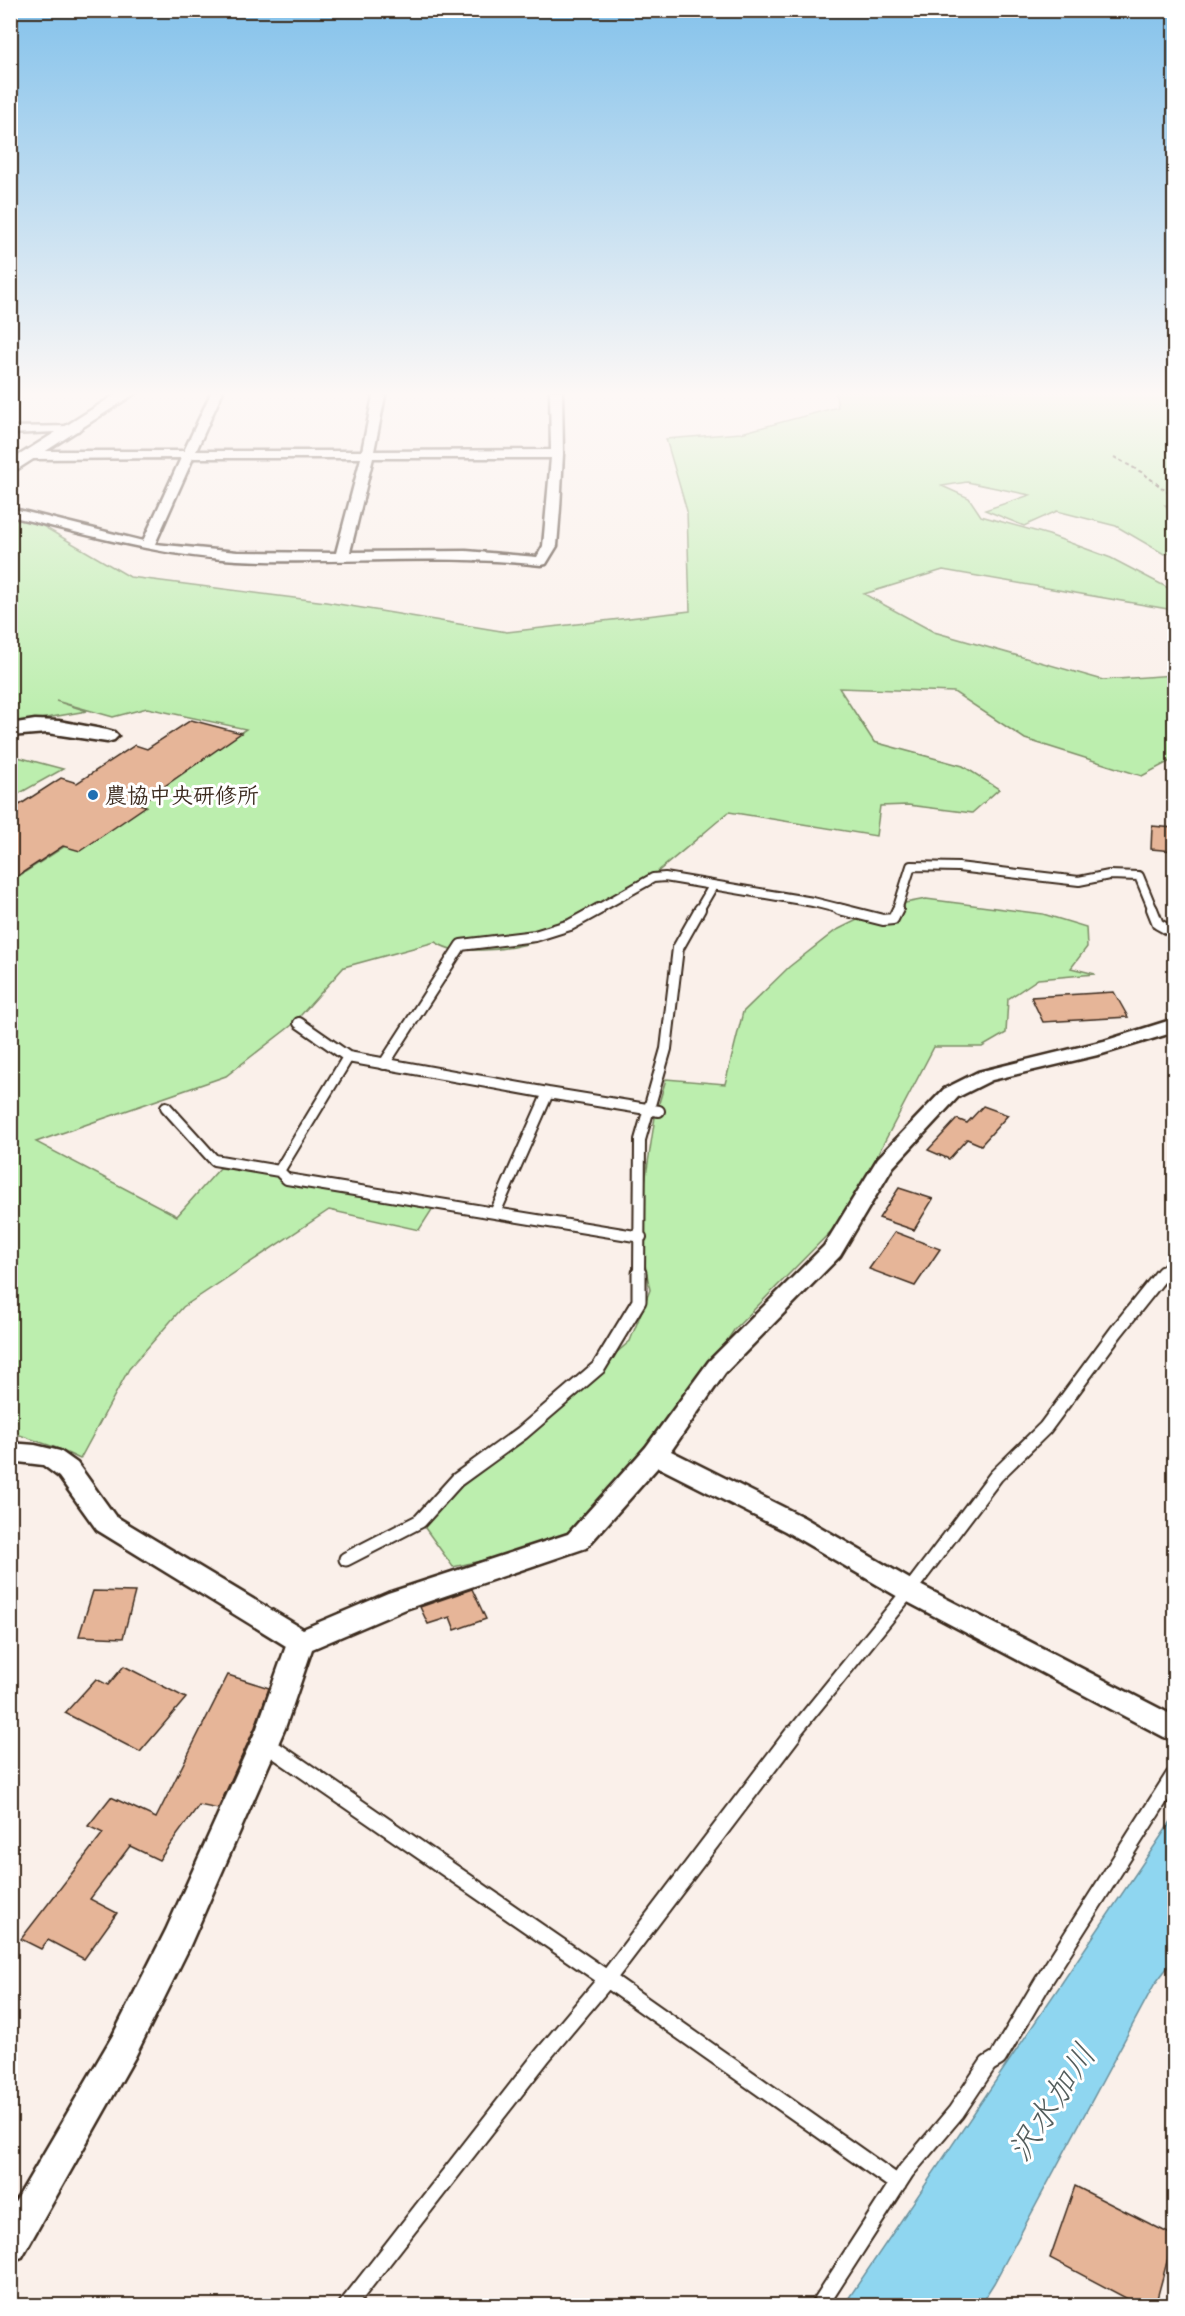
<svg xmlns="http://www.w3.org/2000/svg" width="1185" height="2316" font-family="'Indie Flower','Klee One',sans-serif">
  <rect width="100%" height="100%" fill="#faf0ea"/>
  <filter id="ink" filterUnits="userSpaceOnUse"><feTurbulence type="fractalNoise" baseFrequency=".0167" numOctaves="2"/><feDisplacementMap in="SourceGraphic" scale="12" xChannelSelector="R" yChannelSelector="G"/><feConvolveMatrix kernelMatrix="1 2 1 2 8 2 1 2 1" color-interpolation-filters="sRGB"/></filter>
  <g filter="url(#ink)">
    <path fill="#bceeae" stroke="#7c8c66" stroke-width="1.5" d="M835,391h339v114h-9l9,9v38l-10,2 -48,-28 -59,-15 -33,15 -39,-16 45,-15 -63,-13 -25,4 27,12 12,18 68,19 62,23 63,33v19l-231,-40 -79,24 70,38 169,48 71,-5v84l-32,17 -117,-37 -71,-47 -115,-4 35,54 89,24 36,23 -27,24 -64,-8 -28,1 -4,30 -147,-24c-71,58 -147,136 -246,138 -20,0 -30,3 -48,-8l-91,25 -52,58 -66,51 -190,66 141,74 43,-48 64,7 149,33 -14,22 -90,-20 -146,97 -54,62 -49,90 -26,-12 -43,-15v-551l235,-152 -99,-21 -34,9 -57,-16 31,10 -76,13 -1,-207 31,8 89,52 196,25 181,30 183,-21 -3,-100 -21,-72 75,-6 97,-26z
      M14,756l49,13 -52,29v-40z
      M926,899l117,15 43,13 1,20 -16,21 24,6 -57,5 -30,20 -2,34 -24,14h-48l-89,170 -111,113 -36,55 -112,145 -69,23 -64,14 -33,-46 210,-180 20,-51 -9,-46v-35l14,-92 11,-38 59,5 18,-72 46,-45 46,-36 24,-12 38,6 8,-22z"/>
    <path fill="#8fd6f0" stroke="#6d919c" stroke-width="1.5" d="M1174,1817v142l-20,26 -160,298 -14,22h-136z"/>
    <path fill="#e6b598" stroke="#3b2a1e" stroke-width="1.5" d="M191,720l50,13 -102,71 7,2 -66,45 -17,-5 -53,35v-70l51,-33 16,5 58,-38 12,4z
      M1152,826l22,2v23l-23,-2z
      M1114,992l14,25 -85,5 -12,-25z
      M983,1106l25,9 -27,30 -14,-6 -18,20 -21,-9 29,-31 10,4z
      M899,1188l34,11 -19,31 -35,-12z
      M895,1232l45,17 -25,37 -46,-17z
      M472,1589l14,30 -31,11 -5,-13 -22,7 -8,-17z
      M93,1591l42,1 -12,46 -44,-2z
      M124,1666l62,32 -46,54 -75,-39 31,-34 12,6z
      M228,1675l41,13 -14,39 -37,82 -19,-4 -40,55 -29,-14 -40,53 27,14 -33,46 -36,-19 -7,9 -20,-10 82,-106 -15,-7 23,-29 45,21z
      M1075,2186l99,50 -19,70h-14l-91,-48z"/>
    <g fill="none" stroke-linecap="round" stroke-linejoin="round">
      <g stroke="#3b2a1e" stroke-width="12">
        <path id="lane-far3" d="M596,910l57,-32 12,-1 148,25 32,8
          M699,910l14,-24
          M897,910l14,-44 47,1 121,14 30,-6 30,1 14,34"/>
      </g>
      <g stroke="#3b2a1e" stroke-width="14">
        <path id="lane-far2" d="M839,909l44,11 10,-1 5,-10
          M1152,909l6,15 16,9
          M299,1023l49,34
          M384,1064l77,-119 74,-9 35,-11 29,-16
          M166,1107l48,53 65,11 8,8 354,58
          M279,1171l69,-114 200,36
          M495,1213l53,-120 111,18
          M639,1275l1,-135 26,-91 12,-101 22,-39
          M1162,1275l12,-15"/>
      </g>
      <g stroke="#3b2a1e" stroke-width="17">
        <path id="lane-far1" d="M346,1559l74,-38 37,-41 65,-47 77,-66 40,-66v-28
          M792,1735l117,-144 87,-115 49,-48 71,-96 47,-59"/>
      </g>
      <g stroke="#3b2a1e" stroke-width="20">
        <path id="lane" d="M265,1743l342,236 291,205
          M347,2306l196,-251 64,-76 186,-245
          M819,2306l87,-135 50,-59 32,-48 10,-6 45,-76 131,-206"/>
      </g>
      <g stroke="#3b2a1e" stroke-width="5">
        <path id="street" d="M212,391h11l-27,60h166l12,-60h12l-12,60 177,-1 -1,-59h12l1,63 -3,54 -3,38 -11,18 -5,1c-101,-12 -202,0 -304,-5 -78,-4 -151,-26 -227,-44v-8l133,33 38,-83 -149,1 -6,-4 6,-4h152zM193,458h168l-25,95 -99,-1 -82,-8zM373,458h178l-8,88 -6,11 -71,-6 -116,1z
          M74,426l6,3 -2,2 -68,3v-7z
          M1174,1019v12l-9,4 -63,19 -110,26 -34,17 -65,70 -53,89 -115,117 -54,78 132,66 115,67 256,132v25l-10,-4 -264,-139 -115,-67 -127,-64 -72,81 -180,61 -94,40 -27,79 -97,222 -53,107 -113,200 -12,5v-51l103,-176 53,-105 91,-202 29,-82 -189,-116 -38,-53 -16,-12 -33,-4v-18l25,2 25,6 17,12 38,53 188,113 85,-36 180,-59 78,-87 63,-86 115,-115 54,-88 66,-69 34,-17 126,-31z"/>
      </g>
      <g stroke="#3b2a1e" stroke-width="5">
        <path id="secondary" d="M121,391h18l-129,83v-13z
          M35,720l24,1 48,9 7,2 4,4 -4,4 -7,2 -60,-9 -37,3v-12z"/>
      </g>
      <path stroke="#3b2a1e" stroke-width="2" stroke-dasharray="4 3" stroke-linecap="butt" d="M1114,457l29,16 31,24"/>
      <use href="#lane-far3" stroke="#fff" stroke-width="8"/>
      <use href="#lane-far2" stroke="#fff" stroke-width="10"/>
      <use href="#lane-far1" stroke="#fff" stroke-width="13"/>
      <use href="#lane" stroke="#fff" stroke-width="16"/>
      <use href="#street" fill="#fff" fill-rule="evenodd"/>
      <use href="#secondary" fill="#fff" fill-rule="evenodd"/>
    </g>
  </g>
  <linearGradient id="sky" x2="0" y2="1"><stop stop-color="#84c2eb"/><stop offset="0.55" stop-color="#fdf8f6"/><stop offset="1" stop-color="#fdf8f6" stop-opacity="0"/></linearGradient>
  <rect width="1185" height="716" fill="url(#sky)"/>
  <circle fill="#1f6fb2" stroke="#fff" stroke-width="2" cx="93" cy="795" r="6"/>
  <g text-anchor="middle" stroke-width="6" stroke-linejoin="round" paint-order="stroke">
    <g font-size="22" font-weight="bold" fill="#3b2a1e" stroke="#fff" text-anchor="start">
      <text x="105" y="803">農協中央研修所</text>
    </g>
    <g font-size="33" font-style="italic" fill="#545e5d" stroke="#fff">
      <text transform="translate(1051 2102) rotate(-57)" y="12">沢水加川</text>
    </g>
  </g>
  <rect width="1185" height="2316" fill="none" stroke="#fff" stroke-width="36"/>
  <rect x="18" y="18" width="1149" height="2280" fill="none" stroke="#3b2a1e" stroke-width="2" filter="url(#ink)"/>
</svg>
